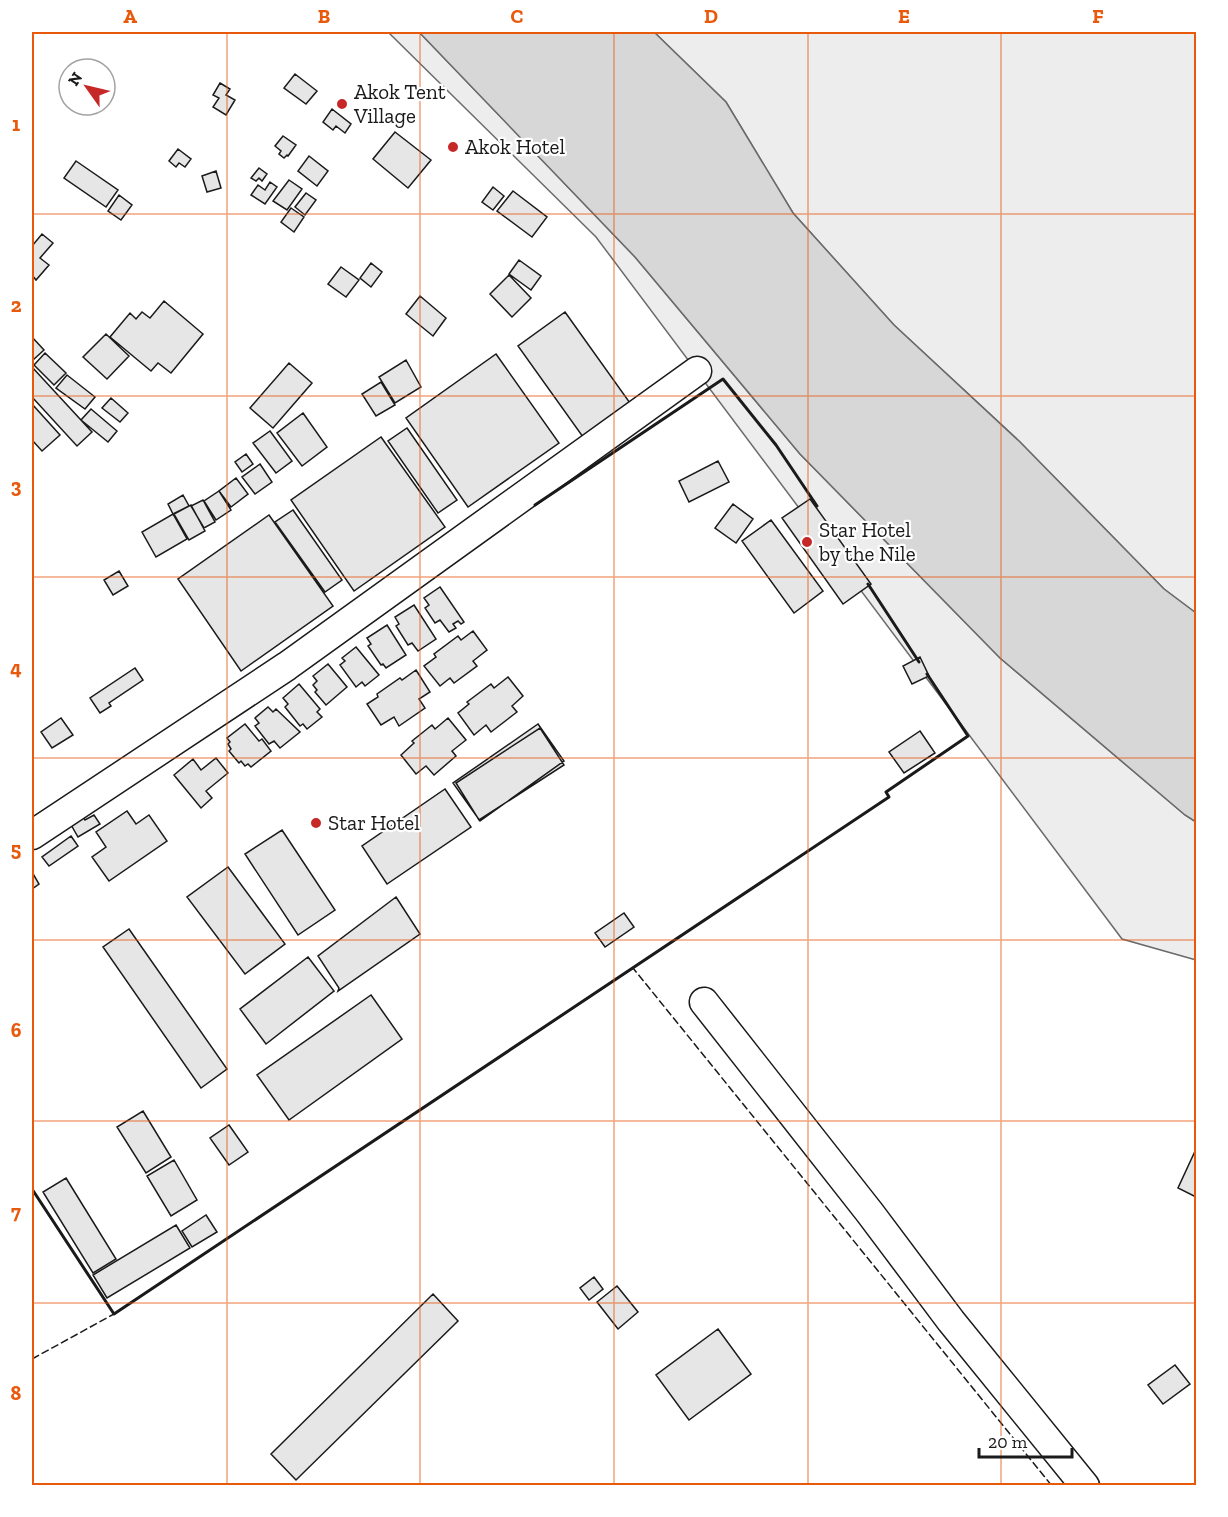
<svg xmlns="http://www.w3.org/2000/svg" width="1228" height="1517" font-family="'Zilla Slab',serif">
  <rect width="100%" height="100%" fill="#fff"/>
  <path fill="#ededed" stroke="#6a6a6a" stroke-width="1.5" d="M388,32h31l216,225 165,197 200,204 185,157 11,7v138l-74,-21 -526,-702z
    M654,32h542v581l-32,-24 -144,-147 -126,-117 -101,-112 -67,-111z"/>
  <path fill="#d7d7d7" stroke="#6a6a6a" stroke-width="1.5" d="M419,32h235l72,70 67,111 101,112 126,117 144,147 32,24v209l-11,-7 -185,-157 -200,-204 -165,-197z"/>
  <path fill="#e6e6e6" stroke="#1a1a1a" stroke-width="1.5" d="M295,74l22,17 -11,13 -22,-16z
    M220,83l10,6 -4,6 9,5 -9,15 -13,-8 6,-9 -6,-3z
    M332,109l19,15 -6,9 -9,-7 -3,4 -10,-8z
    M395,132l36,28 -23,28 -35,-29z
    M283,136l13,9 -8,11 -1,-1 -3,3 -5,-4 2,-3 -6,-5z
    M178,149l13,10 -6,8 -6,-4 -3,4 -7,-6z
    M309,156l19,15 -11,15 -19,-15z
    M76,161l42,29 -12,17 -42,-29z
    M259,168l8,6 -5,7 -3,-3 -3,3 -5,-3z
    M216,171l5,17 -14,4 -5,-16z
    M289,180l13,9 -15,21 -14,-9z
    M270,182l7,5 -12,17 -14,-9 7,-10 7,5z
    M493,187l11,9 -11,14 -11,-8z
    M513,191l34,26 -15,20 -35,-26z
    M306,193l10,7 -11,15 -10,-8z
    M119,195l13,10 -11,15 -13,-9z
    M291,208l13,9 -10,15 -13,-10z
    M42,234l11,9 -13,15 9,7 -13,15 -4,-5v-29z
    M519,260l22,16 -10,14 -22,-16z
    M371,263l11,9 -11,15 -11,-9z
    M341,267l18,13 -13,17 -18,-13z
    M509,275l22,23 -19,19 -22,-23z
    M420,296l26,22 -13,18 -27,-22z
    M164,301l39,33 -32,39 -13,-10 -7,8 -41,-34 20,-24 6,6 6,-7 8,6z
    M565,312l70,98 -47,34 -70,-98z
    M106,334l23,22 -22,23 -24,-22z
    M32,337l12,13 -11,10 -1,-1z
    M45,353l21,20 -12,12 -20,-20z
    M496,354l63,89 -91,64 -62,-89z
    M406,360l15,27 -26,16 -16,-26z
    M289,363l23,20 -39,45 -23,-20z
    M32,367l60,65 -15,14 -45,-49z
    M67,375l28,22 -10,12 -29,-21z
    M381,382l14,23 -19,11 -14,-22z
    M111,398l17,15 -8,9 -18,-14z
    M32,404l28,31 -18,16 -10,-11z
    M91,409l26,22 -9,11 -27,-22z
    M303,413l24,34 -25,19 -25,-33z
    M407,428l50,72 -19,13 -50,-72z
    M270,431l22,30 -16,12 -23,-30z
    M381,437l64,90 -91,64 -63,-91z
    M246,454l7,10 -11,8 -7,-10z
    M718,461l11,21 -40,20 -10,-21z
    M260,464l12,18 -17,12 -13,-17z
    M236,478l12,16 -17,13 -12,-16z
    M219,491l12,19 -15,10 -12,-19z
    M183,495l6,11 -16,8 -5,-10z
    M810,499l61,85 -28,20 -61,-86z
    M203,500l12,22 -11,6 -13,-22z
    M733,504l20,15 -17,24 -21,-15z
    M191,505l14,26 -16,9 -15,-26z
    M293,510l49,70 -17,12 -50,-70z
    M173,514l14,25 -31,18 -14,-25z
    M269,515l64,91 -92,65 -63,-92z
    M771,520l52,71 -29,22 -52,-72z
    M119,571l9,15 -15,9 -9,-15z
    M440,587l24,35 -3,2 -3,-3 -5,3 3,4 -7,4 -9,-12 -5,3 -10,-15 4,-3 -5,-7z
    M414,605l22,34 -18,12 -6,-8 -4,2 -12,-19 3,-2 -4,-7z
    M387,625l19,30 -20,13 -3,-4 -2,1 -13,-19 3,-2 -4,-6z
    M473,631l14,19 -14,11 4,5 -23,17 -4,-5 -10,8 -16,-20 12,-9 -2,-3 24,-18 3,4z
    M356,647l23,28 -14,11 -3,-4 -6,5 -16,-22 5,-4 -3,-3z
    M920,657l9,19 -17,8 -9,-18z
    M328,664l19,23 -21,18 -11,-13 2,-2 -4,-5 4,-4 -4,-5z
    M135,668l8,12 -34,23 2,3 -11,7 -10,-15z
    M416,670l14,22 -11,7 6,9 -26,18 -5,-9 -13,8 -14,-21 11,-7 -1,-3 23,-16 2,2z
    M508,677l15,19 -11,10 5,6 -26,20 -5,-7 -12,10 -16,-22 11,-9 -2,-2 24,-18 3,4z
    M299,684l21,25 -3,3 5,5 -15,12 -4,-5 -3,2 -15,-19 3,-3 -5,-6z
    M268,707l5,5 3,-3 24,23 -20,16 -6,-7 -5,3 -14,-18 4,-3 -4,-5z
    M61,718l12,17 -21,13 -11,-16z
    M448,718l18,22 -14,11 4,5 -22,19 -8,-9 -10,8 -15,-19 13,-12 -2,-2 20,-16 3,4z
    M245,724l14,17 3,-2 9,12 -20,16 -3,-3 -3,2 -4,-5 -2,2 -10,-12 2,-2 -3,-5 2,-2 -3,-4z
    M538,724l26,37 -84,60 -27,-38z
    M540,728l24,37 -85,55 -23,-37z
    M920,731l15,22 -31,20 -15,-21z
    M216,758l12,15 -22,18 6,7 -11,10 -27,-33 19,-16 8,11z
    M445,789l26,38 -84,57 -25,-38z
    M78,808l7,12 9,-5 6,9 -22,13 -12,-21z
    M127,811l9,13 13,-9 18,26 -58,40 -17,-24 14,-10 -10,-15z
    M282,830l53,80 -37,25 -53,-81z
    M71,836l7,10 -29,20 -7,-9z
    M228,867l57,77 -40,30 -58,-77z
    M32,872l7,12 -7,5z
    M396,897l24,37 -82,57 1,-3 -21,-32z
    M624,913l10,14 -29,20 -10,-14z
    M129,929l98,140 -26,19 -98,-141z
    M308,957l26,34 -68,53 -26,-35z
    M371,995l31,44 -113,81 -32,-45z
    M143,1111l28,46 -25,16 -29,-46z
    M229,1125l19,27 -19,13 -19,-27z
    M1196,1149v48l-18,-9z
    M174,1160l23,40 -26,16 -24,-40z
    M66,1178l50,81 -23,14 -50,-81z
    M206,1215l11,17 -25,15 -10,-16z
    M176,1225l14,23 -83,50 -14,-23z
    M594,1277l9,12 -14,11 -9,-12z
    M617,1286l21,26 -20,17 -21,-27z
    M433,1294l25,27 -162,159 -25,-26z
    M718,1329l33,45 -62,46 -33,-45z
    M1175,1365l15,19 -27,20 -15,-19z"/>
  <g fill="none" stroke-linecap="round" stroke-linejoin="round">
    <g stroke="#1a1a1a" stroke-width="31">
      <path id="minor" d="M32,835l255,-169 410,-295
        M704,1002l166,211 81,108 134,165"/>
    </g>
    <use href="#minor" stroke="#fff" stroke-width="28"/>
    <path stroke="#1a1a1a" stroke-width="1.5" stroke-dasharray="8 3" stroke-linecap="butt" d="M32,1359l82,-45 519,-346 419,518"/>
    <path stroke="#1a1a1a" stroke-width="3" d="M535,505l188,-126 53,66 41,61
      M868,584l51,78
      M32,1189l82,125 775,-517 -3,-5 82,-56 -41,-62"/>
  </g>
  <path fill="none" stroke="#e8590c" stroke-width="1.5" stroke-opacity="0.55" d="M227,32v1454M420,32v1454M614,32v1454M808,32v1454M1001,32v1454M32,214h1164M32,396h1164M32,577h1164M32,758h1164M32,940h1164M32,1121h1164M32,1303h1164"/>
  <g fill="#c62828" stroke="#fff" stroke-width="2">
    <circle cx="342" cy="104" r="6"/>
    <circle cx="453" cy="147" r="6"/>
    <circle cx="807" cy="542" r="6"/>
    <circle cx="316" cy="823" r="6"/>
  </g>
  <g text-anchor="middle" stroke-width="4.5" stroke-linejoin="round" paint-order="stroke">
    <g font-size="21" fill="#1a1a1a" stroke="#fff" text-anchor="start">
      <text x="354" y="99">Akok Tent<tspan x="354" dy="24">Village</tspan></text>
      <text x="465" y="154">Akok Hotel</text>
      <text x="819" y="537">Star Hotel<tspan x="819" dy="24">by the Nile</tspan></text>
      <text x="328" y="830">Star Hotel</text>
    </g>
  </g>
  <rect width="1228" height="1517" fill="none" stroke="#ffffff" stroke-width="66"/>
  <g transform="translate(87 87) rotate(304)"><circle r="28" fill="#ffffff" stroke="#a3a3a3" stroke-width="1.5"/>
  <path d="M0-4.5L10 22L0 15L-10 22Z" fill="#c62828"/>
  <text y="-9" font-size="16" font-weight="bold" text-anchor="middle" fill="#1a1a1a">N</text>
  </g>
  <path d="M979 1448v9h93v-9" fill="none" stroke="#1a1a1a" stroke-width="3"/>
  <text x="988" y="1448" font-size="18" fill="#1a1a1a" stroke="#ffffff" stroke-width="4.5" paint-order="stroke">20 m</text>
  <rect x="33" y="33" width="1162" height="1451" fill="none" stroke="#e8590c" stroke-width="2"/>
  <g font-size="20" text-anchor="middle" font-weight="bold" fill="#e8590c">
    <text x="130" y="23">A</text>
    <text x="324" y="23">B</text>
    <text x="517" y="23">C</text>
    <text x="711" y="23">D</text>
    <text x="904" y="23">E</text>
    <text x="1098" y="23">F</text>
    <text x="16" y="131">1</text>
    <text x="16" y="312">2</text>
    <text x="16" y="493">3</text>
    <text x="16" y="675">4</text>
    <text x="16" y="856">5</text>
    <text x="16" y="1037">6</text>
    <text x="16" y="1219">7</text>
    <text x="16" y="1400">8</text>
  </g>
</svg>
